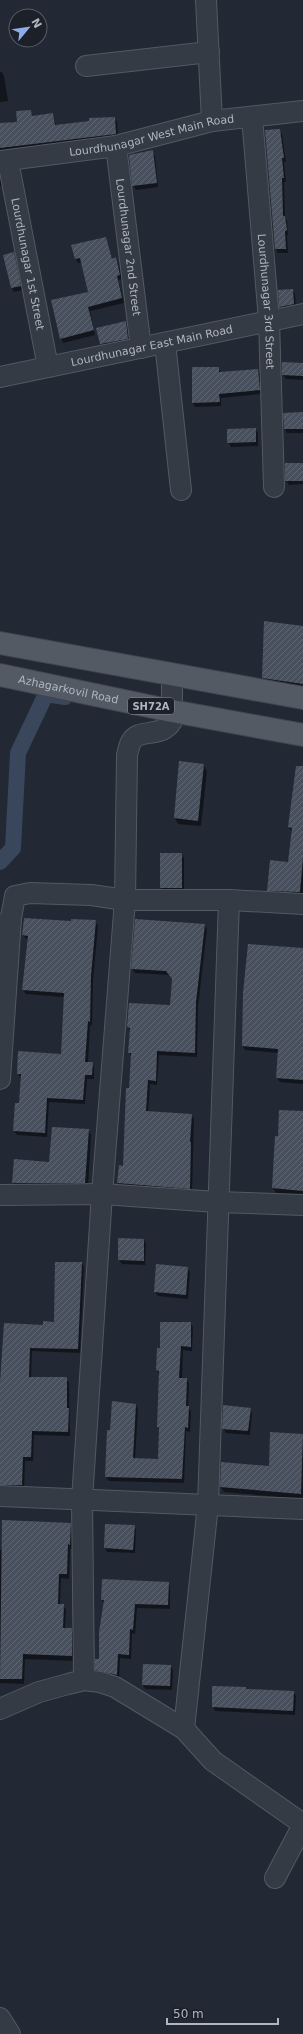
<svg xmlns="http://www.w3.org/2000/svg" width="303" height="2034" font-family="'DejaVu Sans',sans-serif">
  <defs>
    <pattern id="building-hatch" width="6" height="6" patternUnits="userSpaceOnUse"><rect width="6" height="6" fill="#49505d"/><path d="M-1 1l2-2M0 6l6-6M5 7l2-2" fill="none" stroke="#616772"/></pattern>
  </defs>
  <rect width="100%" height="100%" fill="#222934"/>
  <path fill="#0007" d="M0,72h2l2,4 4,25 -8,1z
    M31,111l2,6 20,-3 3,12 58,-8 3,4 1,16 -118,14v-28l18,-2z
    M279,130l3,4 4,28h-2l2,20h-2l1,35 2,4 1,14h-1l1,18h-10l-2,-4 -10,-118z
    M153,152l2,4 3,31 -22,3 -3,-5z
    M0,177l2,9h-2z
    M106,238l6,21h4l2,4 4,16 -4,1 6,23 -34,8 5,24 -32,8 -2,-5 28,-46 -7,-30 -4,1 -2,-4 -3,-13z
    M13,253l9,37 -8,2 -2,-4z
    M279,290h13l3,4 1,14 -13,3 -3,-4z
    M126,322l2,4 2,17 -26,5 -6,-19z
    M303,349v31l-17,-1 -3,-4 20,-11z
    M218,368l3,4 36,-2 3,4 1,20 -40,4v8l-26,1 -2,-4z
    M303,413v20h-16l-2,-4 -1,-15z
    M255,429l3,4v13l-27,1 -3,-5z
    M303,464v20l-14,1 -3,-5z
    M303,626v63l-37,-5 -3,-6z
    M203,764l4,7 -6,55 -23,-2 -3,-6z
    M303,775v123l-32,-2 -3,-6 21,-27 3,-30 -3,-6z
    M181,854l3,4v34h-21l-2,-4z
    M95,921l3,5 -5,55 -1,45 -2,-1 -2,38h4l2,4v12h-7l-2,25 -36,-2 -2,35 -30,-2 -3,-4 6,-26 1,-27 -3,-4 44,-19 2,-58 -38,-3 -3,-4 6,-51h-3l-3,-4 49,-13z
    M204,925l3,4 -9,78 -1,50 -38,-2 -2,30 -7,-1 -2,28 43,3 3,4 -2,74 -72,-5 -2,-5 2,-17 4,1 7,-110 -2,-5 1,-21 -2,-4 43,-21 1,-26 -3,-5 -34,-2 -3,-4z
    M303,949v135l-23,-2 -3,-4 2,-25 -34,-3 -2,-4z
    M303,1112v83l-27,-2 -3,-5 6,-51z
    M88,1130l3,5 -3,52 -72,1 -3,-5 2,-23 35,3z
    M119,1239l25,1 2,4 -1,21 -23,-1 -3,-4z
    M82,1263l2,4 -4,86 -48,-2 -1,27h35l3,5 1,53 -36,-1 -1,26h-8l-1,28h-24v-105l44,-58 11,-3z
    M187,1268l3,4 -2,27 -30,-3 -3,-4z
    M190,1323l3,4 -1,24 -9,-1 -1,29h4l3,4 -1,24 3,5 -1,20 -4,-1 -2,52 -75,-2 -3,-4 5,-46 25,-26 2,4 -3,50 24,1v-86l-2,-4 4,-21z
    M250,1409l2,4 -2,22 -24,-2 -3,-5z
    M271,1433l32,2v64l-79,-7 -3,-5 49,-20z
    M3,1521l67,3 3,5 -1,20h-2l-1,30 -8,-1 -1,27h3l3,5 -1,19h6l3,5v27l-49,-2 -1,25 -24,-1v-133h2z
    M134,1526l2,4 -1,23 -28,-1 -2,-4z
    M168,1583l2,5v21l-33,-1 -2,26 -3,-1 -1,26 -11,-1 -1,21 -20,-5 -3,-4 4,-10 4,-56 -2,-4z
    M170,1666l3,4 -1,20 -27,-1 -2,-4z
    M293,1692l3,4 -1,19 -80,-4 -2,-5z"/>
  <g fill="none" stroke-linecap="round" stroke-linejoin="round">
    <path stroke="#39465b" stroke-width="16" d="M0,862l13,-14 5,-95 28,-59 19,3"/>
  </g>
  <path fill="url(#building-hatch)" d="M31,110l1,6 21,-3 2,12 34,-4v-3l26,-1 1,17 -116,14v-25l17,-1 -1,-11z
    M280,129l4,29h-2l2,20h-2l1,38h2l2,14 -2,1 1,18h-11l-10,-119z
    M153,150l4,33 -25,3 -3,-31z
    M106,237l6,22 4,-2 4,18 -3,1 5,22 -34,9 6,23 -34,9 -9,-39 37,-8 -8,-34 -5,1 -4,-14z
    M14,252l7,34 -10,2 -8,-33z
    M293,289l1,15 -15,3 -1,-17z
    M126,321l2,18 -28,5 -4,-16z
    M282,362l21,1v13l-21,-1z
    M192,367h27v5l39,-3 2,21 -41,4 1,8 -28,1z
    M303,412v17h-19l-1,-16z
    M256,428v14l-29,1v-14z
    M285,463h18v18h-18z
    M264,621l39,5v58l-41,-6z
    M179,761l25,3 -6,57 -24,-3z
    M296,766h7v92l-3,34 -33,-1 3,-31 18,2 4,-34 -4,-1z
    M160,853h22v35h-22z
    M24,918l47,3v-2l25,1 -5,56 -1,46 -2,-1 -3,41h8l-1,13h-7l-2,25 -36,-2 -2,35 -32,-2 2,-28h4l2,-29h-4l1,-23 43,3 3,-61 -42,-3 6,-54 -6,-1z
    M135,919l70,5 -9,78 -1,51 -38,-2 -1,30 -8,-1 -2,31 46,3 -2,28h1l-1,47 -73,-6 2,-18 4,1 3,-78h3l2,-35h-3l2,-25 -3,-1 2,-24 41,2 2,-26 -6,-8 -35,-2z
    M248,944l55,4v132l-27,-2 2,-29 -36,-3 1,-53z
    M279,1110l24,1v80l-31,-3 3,-52h3z
    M52,1127l37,2 -4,54h-73l2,-24 35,3z
    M118,1238l26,1v22l-26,-1z
    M55,1262h27l-4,87 -48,-1 -1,29h38v31h2l-1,24 -36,-1 -1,26h-8l-1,28h-22v-102l4,-60 39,2v-4l11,1z
    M156,1264l32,3 -2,28 -32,-3z
    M160,1322h31v25l-10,-1 -2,32h8l-1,28h3l-1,22 -3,-1 -3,52 -77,-2 2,-47h3l2,-29 24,3 -3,54 25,1 1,-32h-2l2,-56 -3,-1 1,-22h3z
    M223,1405l28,3 -3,23 -26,-2z
    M270,1432l33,2 -2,60 -81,-7 1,-25 48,4z
    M2,1520l69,3 -1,22 -2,-1 -1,30h-8l-1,30h6l-1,24h9v28l-49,-2 -1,25h-22z
    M105,1524l30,1 -2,25 -29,-2z
    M102,1579l67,3 -1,23 -33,-1 -2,26 -3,-1 -1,26 -11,-1 -1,21 -22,-5v-11h4v-27l5,-32h-3z
    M143,1664l28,1 -1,21 -28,-1z
    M212,1686l34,1v2l48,2 -1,20 -81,-4z"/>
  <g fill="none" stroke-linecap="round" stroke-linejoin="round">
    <g stroke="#535962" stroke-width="22">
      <g id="minor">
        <path d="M206,0l6,121"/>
        <path d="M86,66l123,-14"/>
        <path id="s1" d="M252,117l17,203 5,167"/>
        <path id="s2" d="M116,146l25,202"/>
        <path id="s3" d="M0,161l116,-15 96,-25 91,-10"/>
        <path id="s4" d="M8,161l40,206"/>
        <path d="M165,343l16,147"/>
        <path id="s5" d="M0,377l303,-63"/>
        <path d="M11,918l4,-22 15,-3 61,2 34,5h104l74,4"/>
        <path d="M0,929l11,-11 -11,161"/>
        <path d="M0,1195l102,-1 115,8 86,3"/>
        <path d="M0,1496l303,13"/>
        <path d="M84,1680l-2,-180 20,-306 23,-294 2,-145c1,-4 2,-9 4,-13 8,-15 31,-3 41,-21v-46"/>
        <path d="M0,1709l39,-17 29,-8 16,-4 16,2 15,5 69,42 29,32 90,63"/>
        <path d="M184,1729l24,-224 21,-605"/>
        <path d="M275,1878l28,-53"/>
        <path d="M0,2018l10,16"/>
      </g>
    </g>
    <g stroke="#3f444e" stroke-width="24">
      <g id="major">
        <path d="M0,643l303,55"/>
        <path id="s6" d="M0,675l172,36 131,24"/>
      </g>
    </g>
    <use href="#minor" stroke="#353b45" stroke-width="20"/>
    <use href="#major" stroke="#535a64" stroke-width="22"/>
  </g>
  <g text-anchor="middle" stroke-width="3.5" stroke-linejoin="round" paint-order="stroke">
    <rect fill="#1b2029" stroke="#838993" stroke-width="1" x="128" y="698" width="46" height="16" rx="3"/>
    <g font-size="10" font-weight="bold" fill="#b0b6c1">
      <text x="151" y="710">SH72A</text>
    </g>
    <g font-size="11" fill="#b0b6c1" stroke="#1b2029">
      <text dy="4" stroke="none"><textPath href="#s3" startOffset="154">Lourdhunagar West Main Road</textPath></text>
      <text dy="4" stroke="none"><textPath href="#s2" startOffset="102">Lourdhunagar 2nd Street</textPath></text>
      <text dy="4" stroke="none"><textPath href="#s4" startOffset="105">Lourdhunagar 1st Street</textPath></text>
      <text dy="4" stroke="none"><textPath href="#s1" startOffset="185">Lourdhunagar 3rd Street</textPath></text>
      <text dy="4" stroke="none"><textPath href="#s5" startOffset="155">Lourdhunagar East Main Road</textPath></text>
      <text dy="4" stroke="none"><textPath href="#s6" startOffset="70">Azhagarkovil Road</textPath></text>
    </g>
  </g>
  <g transform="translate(28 28) rotate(61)"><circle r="19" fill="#1b2029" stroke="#575c66"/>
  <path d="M0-3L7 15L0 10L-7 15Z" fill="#8dade9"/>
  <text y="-6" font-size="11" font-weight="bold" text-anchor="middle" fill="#b0b6c1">N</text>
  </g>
  <path d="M167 2018v6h111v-6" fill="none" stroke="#b0b6c1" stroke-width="2"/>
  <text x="173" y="2018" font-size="12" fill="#b0b6c1" stroke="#1b2029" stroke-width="3" paint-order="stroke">50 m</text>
</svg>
